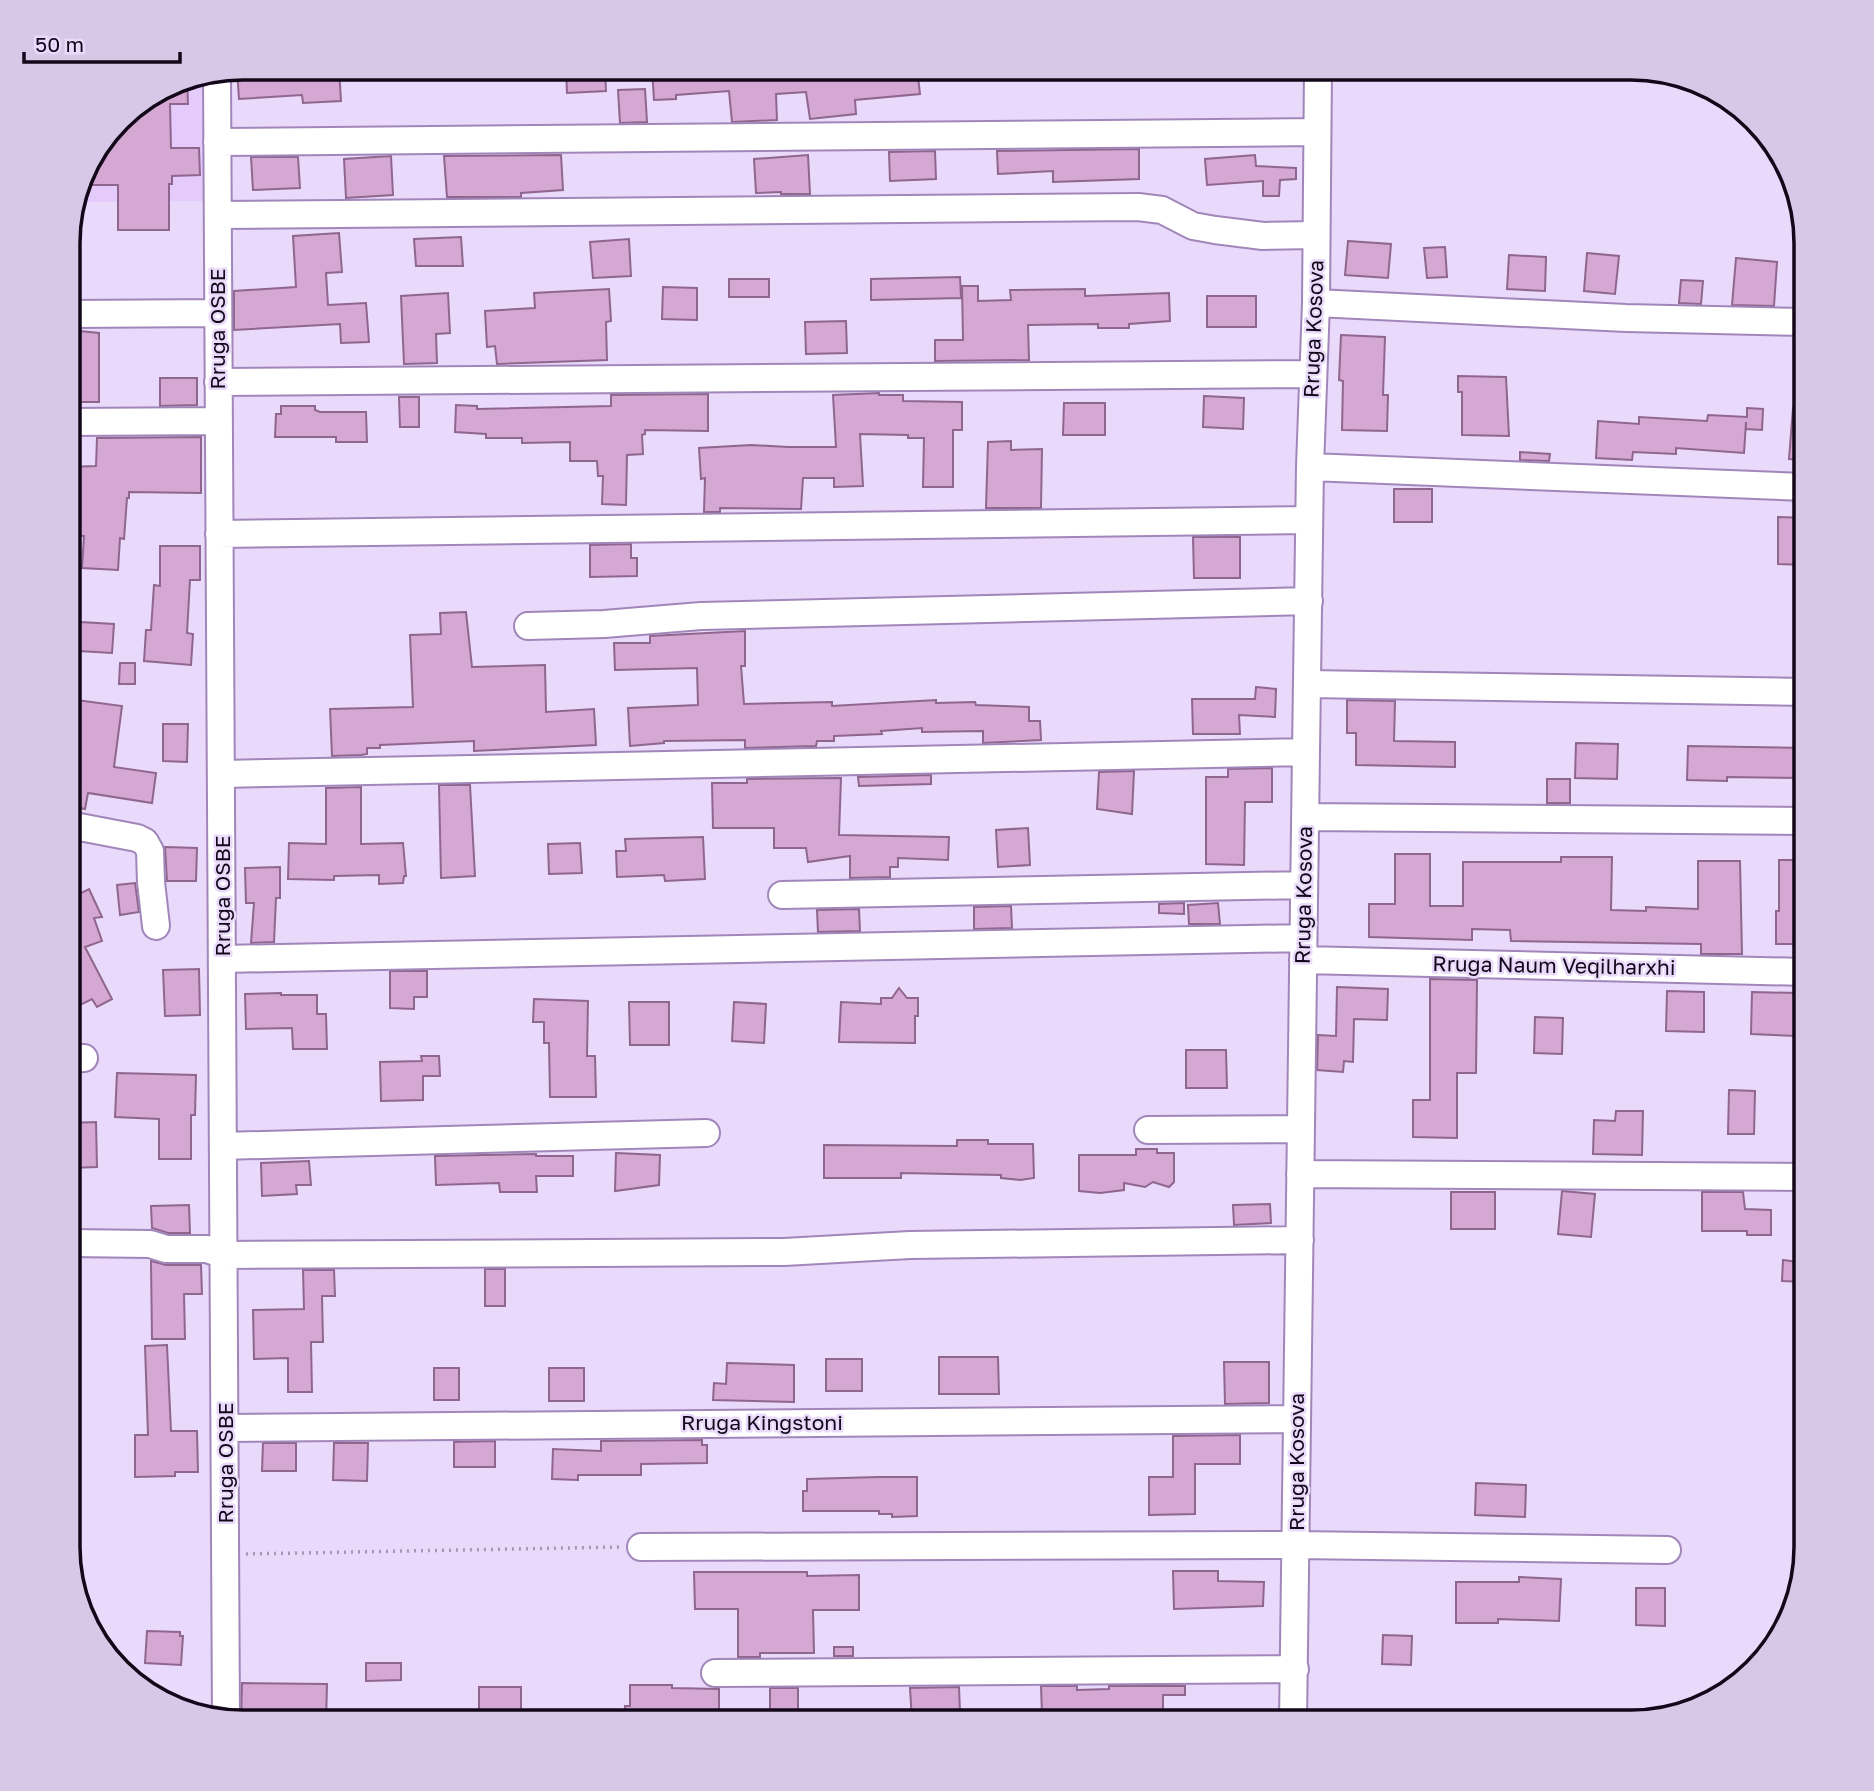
<svg xmlns="http://www.w3.org/2000/svg" width="1874" height="1791" font-family="'Golos Text',sans-serif">
  <rect width="100%" height="100%" fill="#e9d9fa"/>
  <path fill="#e4cbfc" d="M208,75v126l-131,1 10,-36 41,-54 49,-31z"/>
  <path fill="#d5a8d3" stroke="#8f668e" stroke-width="2" d="M243,68h96l2,33 -38,2 -1,-8 -63,4 -2,-30z
    M566,68h39l1,23 -39,2z
    M652,68h265l3,26 -65,6 1,14 -46,5 -4,-27 -30,2 1,26 -45,2 -3,-31 -53,4v4l-22,1z
    M187,79l1,25h-18l1,44h28l1,27 -28,1v8h-3v46h-51v-45h-37l6,-19 41,-54 49,-31z
    M645,89l2,33 -27,1 -2,-33z
    M1139,149v30l-86,3v-11l-55,3 -1,-23z
    M935,151l1,28 -46,2 -1,-29z
    M561,155l2,35 -42,3v4h-74l-3,-41z
    M808,155l2,39h-29v-2l-25,1 -2,-34z
    M1255,155l1,11 40,2v11l-16,1 -1,16h-16v-15l-56,4 -2,-26z
    M391,156l2,39 -47,3 -2,-39z
    M251,157h47l2,31 -47,2z
    M339,233l3,39 -16,1 2,32 38,-2 3,39 -28,1 -1,-19 -106,6v-39l62,-4 -3,-51z
    M461,237l2,29h-47l-2,-27z
    M629,239l2,37 -38,2 -3,-36z
    M1348,241l43,3 -3,34 -43,-3z
    M1445,247l2,30 -20,1 -3,-30z
    M1587,253l32,3 -4,38 -31,-3z
    M1509,255l37,2 -1,34 -38,-2z
    M1736,258l41,4 -3,44 -42,-1z
    M960,277l1,21 -90,2v-21z
    M729,279h40v18h-40z
    M1681,280l22,1 -2,23 -22,-1z
    M962,286h16v15l33,-1 -1,-10 75,-1v7l84,-3 1,28 -41,3v4h-31v-4l-70,1 1,35 -94,1v-21h28z
    M663,287l34,1v32l-35,-1z
    M609,289l2,32 -5,1 1,38 -110,4 -2,-18 -8,1 -2,-36 50,-3 -1,-15z
    M448,293l2,40 -14,1 1,29 -33,1 -3,-68z
    M1207,296h49v31h-49z
    M846,321l1,32 -41,1 -1,-32z
    M69,330l30,3v69h-30z
    M1341,335l44,2 -2,58h5l-1,36 -45,-1 1,-49 -4,-1z
    M1458,376l48,1 3,59 -47,-1v-43h-4z
    M160,378h37v27l-37,1z
    M879,393v2h24v6l59,1v28h-9v57h-30l1,-49h-16v-3l-48,-1 3,52 -29,1v-9h-31l-2,31 -81,-1v4h-16l1,-34 -4,1 -2,-31 52,-3 37,2h48l-3,-52z
    M708,394v37l-63,-1v4l-3,1 1,19 -16,1 -1,50 -24,-1 1,-28h-5l-1,-15h-27v-19l-48,1v-5h-36v-4l-31,-2 1,-27 21,1v3l134,-3v-11z
    M1204,396l40,2 -1,31 -40,-2z
    M399,397h20v30h-19z
    M1064,403h41v32h-42z
    M281,406h34v4l5,2h46l1,30h-31v-5h-61l1,-23h5z
    M1747,408l16,1 -1,21 -16,-1v-7l-2,31 -68,-5v6l-43,-2 -1,8 -36,-2 2,-37 41,3v-7l68,4 1,-6 39,2z
    M1793,408l12,1v51l-16,-1z
    M201,437v56l-72,-1v6h-2l-3,41 -4,-1 -2,32 -36,-2 2,-32 -12,-1 2,-41 -5,1v-28l27,-1 1,-28z
    M1011,441v9l31,-1 -1,59h-55l2,-66z
    M1520,452l30,2 -1,7 -29,-1z
    M1394,489h38v33h-38z
    M1778,517l27,1v47l-27,-1z
    M1193,537h47v41h-46z
    M631,544v14h6v18l-47,1v-32z
    M160,546h40v34h-10l-3,53 6,1 -2,31 -47,-4 2,-31h5l3,-45 6,1z
    M466,612l6,55 73,-2 1,47 48,-3 2,36 -122,6v-10l-94,4v3h-13v6l-6,1 -29,1 -2,-47 83,-2 -3,-72 31,-1 -1,-21z
    M80,622l34,2 -2,29 -33,-2z
    M745,631v35h-4l3,38 88,-2v4l104,-6v3l39,-1 1,3 53,2v14h11l1,19 -58,3v-12l-61,1v-4l-41,3 1,3 -48,2v5h-17l-1,5 -71,2v-8l-81,1v2l-34,3 -2,-38 70,-3 -1,-37 -82,2 -1,-27h36v-7z
    M120,663h15v21h-16z
    M1256,687l20,2 -1,28 -36,-2 1,19h-47l-1,-35h63z
    M69,699l53,7 -8,61 42,6 -4,30 -64,-10 -3,16 -16,-3 2,-38 -2,-1z
    M1347,700l48,1 -1,40 61,1v25l-99,-2v-32h-9z
    M163,724h25l-1,38 -24,-1z
    M1576,743l42,1 -1,35 -42,-1z
    M1688,746l118,2v30l-79,-1v4l-40,-1z
    M1272,768v34h-27l-1,63 -38,-1v-87h22v-8z
    M1134,771l-2,43 -35,-5 2,-37z
    M931,775v9l-72,2 -1,-9z
    M841,778l-2,57 110,2 -1,23 -50,-2v9h-8v10l-40,1v-22l-42,6 -2,-14h-32v-20h-61l-1,-45h35v-4z
    M1547,779h23v24h-23z
    M439,785h31l5,91 -34,2z
    M361,787v57l42,-1 3,33h-2l-1,7 -24,1v-9l-45,1v4l-46,-1 1,-36 37,1v-56z
    M1028,828l2,37 -32,2 -2,-37z
    M703,837l2,42 -40,2 -1,-6 -47,2 -1,-26h10l-1,-12z
    M580,843l2,30 -33,1 -1,-30z
    M165,847l32,1 -1,33h-29z
    M1395,854h35v52h33v-44h98v-5h51l-1,53 35,1v-4l52,2v-48h42l2,93h-41v-10l-190,-3 -1,-11 -38,-1v11l-103,-3v-33h26z
    M1779,860h27v84h-30v-33h3z
    M280,867v31h-4l-2,44 -23,1 3,-40h-8l-1,-35z
    M135,883l4,29 -19,3 -3,-30z
    M89,889l13,28 -8,1 8,23 -17,6 27,52 -15,8 -5,-8 -14,7 -9,-16v-91z
    M1184,903v11l-25,-1v-9z
    M1218,903l2,21h-31l-1,-19z
    M1011,906l1,22 -38,1v-22z
    M859,909l1,22 -42,1 -1,-22z
    M199,969l1,46 -35,1 -2,-46z
    M390,971h37v26h-13v12l-24,-1z
    M1430,979l47,1 -1,93h-19v65l-44,-1v-37h17z
    M1337,987l51,2 -1,31 -33,-1 -1,43 -9,-1 -1,11 -26,-2 1,-35 18,1z
    M899,988l8,10h11v18h-3v27l-76,-1 2,-40 40,2v-6h11z
    M1667,991l37,1v40l-38,-1z
    M1752,992l44,1v43l-45,-2z
    M281,993v2h36v19h9l1,35h-34l-1,-21 -46,1 -1,-35z
    M534,999l54,2 -1,55h8l1,41h-46l-1,-54h-5v-21h-11z
    M629,1002h40v43h-39z
    M734,1002l32,2 -2,39 -32,-2z
    M1535,1017l28,1 -1,36 -28,-1z
    M1186,1050h40l1,38h-41z
    M421,1056h18l1,20h-17v24l-42,1 -1,-39 42,-1z
    M117,1073l79,2 -1,40h-4v44h-32v-40l-44,-2z
    M1729,1090l26,1 -1,43h-26z
    M1616,1111h27l-1,44 -49,-1 1,-34 21,1z
    M96,1122l1,45 -28,1v-45z
    M957,1140h31v4h45l1,34 -14,2 -19,-2v-3l-100,-2v5h-77v-33l133,1z
    M1136,1149h21v4h17v29l-5,5 -16,-5 -8,5 -21,-4v7l-24,3 -21,-2v-36h57z
    M616,1153l44,2 -1,30 -44,6z
    M536,1154v2h37v20h-37l1,16h-37l-1,-9 -63,2 -1,-29z
    M309,1161l2,24h-15l1,9 -35,2 -1,-33z
    M1562,1191l33,3 -4,43 -33,-3z
    M1451,1192h44v37h-44z
    M1702,1192h41l2,17 26,1v25h-24v-4h-45z
    M1270,1204l1,19 -37,2 -1,-20z
    M189,1205l1,28h-22l-16,-5 -1,-22z
    M1783,1260l23,3v19l-24,-1z
    M151,1261l15,4h35l1,29h-18l1,45h-33z
    M485,1269h20v37h-20z
    M303,1270h31l1,26h-13l1,46h-12l1,50h-24v-34l-34,1 -1,-49 51,-1z
    M167,1345l4,86h26l1,41h-23v4l-40,1v-42h13l-3,-89z
    M939,1357h59l1,37h-60z
    M826,1359h36v32h-36z
    M1224,1362h45v41l-44,1z
    M727,1363l67,2v37l-81,-2 1,-17 12,1z
    M434,1368h25v32h-25z
    M549,1368h35v33h-35z
    M1240,1435v29h-45v50l-46,1v-38h24v-41z
    M702,1440v5h5v18l-66,1v11h-63v5l-26,-1 1,-30 48,2v-10z
    M495,1441v26h-41v-25z
    M263,1443h33v28h-34z
    M334,1443h34l-1,38 -34,-1z
    M879,1477h38v39l-25,1v-3h-13v-3h-76v-20h4v-12z
    M1476,1483l50,2 -1,32 -50,-2z
    M1173,1571h45v10l46,1 -1,24 -89,3z
    M694,1572h113v4l52,-1v35h-46l1,43h-54v4h-22v-48h-43z
    M1519,1577l42,2 -2,42 -61,-2v4h-42v-41h63z
    M1636,1588h29v38l-29,-1z
    M147,1631l33,1v4h3l-2,29 -36,-2z
    M1383,1635l29,1 -1,29 -29,-1z
    M834,1647h19v9h-19z
    M366,1663h35v17l-35,1z
    M242,1683l85,1 -1,39 -85,-1z
    M630,1685h42v3l47,1v29l-46,-1v6h-47l-1,-17h5z
    M1041,1686h36v4l32,-1v-3h76v9h-22v24h-54v-5h-67z
    M479,1687h42v31h-42z
    M959,1687l1,25h-6l1,6 -43,2 -2,-32z
    M770,1688h28v31h-28z"/>
  <g fill="none" stroke-linecap="round" stroke-linejoin="round">
    <g stroke="#a187b9" stroke-width="30">
      <path id="minor" d="M217,74l9,1645
        M217,142l1100,-10
        M218,215l920,-8 24,3 31,16 22,4 48,6 53,-1
        M1316,303l310,15 179,4
        M69,314l149,-1
        M218,382l1094,-8
        M69,422l149,-1
        M1310,467l495,20
        M219,534l1090,-14
        M528,626l76,-2 97,-8 608,-15
        M1307,684l499,8
        M222,774l1084,-22
        M1306,817l500,4
        M69,825l68,13 8,4 5,9 1,31 5,44
        M782,895l522,-10
        M223,959l1080,-21
        M1303,960l503,12
        M69,1059l15,-1
        M1148,1130l152,-1
        M223,1146l483,-13
        M1300,1174l506,3
        M69,1243l81,1 16,5h41l17,6 560,-3 126,-7 390,-5
        M226,1428l1071,-9
        M641,1547l655,-2 371,5
        M715,1673l580,-4
        M1293,1722l13,-970 4,-285 6,-164 2,-234"/>
    </g>
    <path stroke="#a597b3" stroke-width="3.5" stroke-dasharray="2 5" stroke-linecap="butt" d="M246,1554l374,-7"/>
    <use href="#minor" stroke="#fff" stroke-width="26"/>
  </g>
  <g text-anchor="middle" stroke-width="5" stroke-linejoin="round" paint-order="stroke">
    <g font-size="21" fill="#12081a" stroke="#e9d9fa">
      <text transform="translate(218 329) rotate(-90)" y="7">Rruga OSBE</text>
      <text transform="translate(1314 329) rotate(-88)" y="7">Rruga Kosova</text>
      <text transform="translate(1304 895) rotate(-89)" y="7">Rruga Kosova</text>
      <text transform="translate(223 896) rotate(-90)" y="7">Rruga OSBE</text>
      <text transform="translate(1554 966) rotate(1)" y="7">Rruga Naum Veqilharxhi</text>
      <text x="762" y="1430">Rruga Kingstoni</text>
      <text transform="translate(1297 1462) rotate(-90)" y="7">Rruga Kosova</text>
      <text transform="translate(226 1463) rotate(-90)" y="7">Rruga OSBE</text>
    </g>
  </g>
  <path d="M0 0H1874V1791H0ZM243 80H1631A163 163 0 0 1 1794 243V1547A163 163 0 0 1 1631 1710H243A163 163 0 0 1 80 1547V243A163 163 0 0 1 243 80Z" fill="#d8c8e8" fill-rule="evenodd"/>
  <path fill="none" stroke="#12081a" stroke-width="3.5" d="M243 80H1631A163 163 0 0 1 1794 243V1547A163 163 0 0 1 1631 1710H243A163 163 0 0 1 80 1547V243A163 163 0 0 1 243 80Z"/>
  <path d="M24 52v10h156v-10" fill="none" stroke="#12081a" stroke-width="3.5"/>
  <text x="35" y="52" font-size="21" fill="#12081a" stroke="#e9d9fa" stroke-width="5" paint-order="stroke">50 m</text>
</svg>
